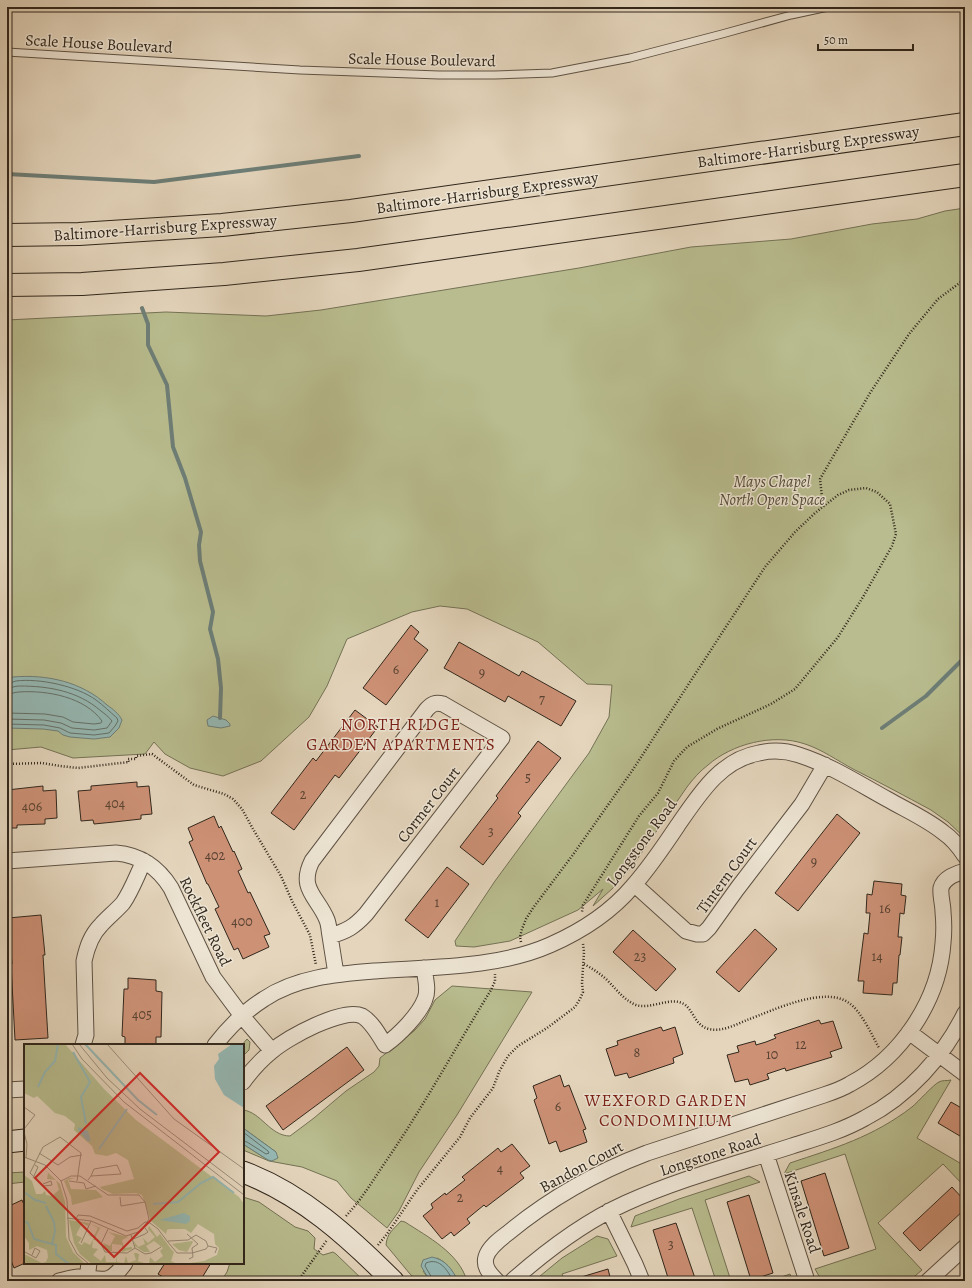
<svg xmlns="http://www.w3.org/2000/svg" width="972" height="1288" font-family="Alegreya,serif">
  <rect width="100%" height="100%" fill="#e4d5bc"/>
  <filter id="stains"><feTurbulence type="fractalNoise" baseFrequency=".005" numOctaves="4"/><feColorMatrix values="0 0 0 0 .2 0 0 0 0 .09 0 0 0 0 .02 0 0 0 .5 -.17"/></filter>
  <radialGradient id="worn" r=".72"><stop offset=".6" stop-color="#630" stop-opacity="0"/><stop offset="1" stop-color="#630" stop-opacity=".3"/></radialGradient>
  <path fill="#b8bc8e" stroke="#747255" d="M965,208v630l-17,-16 -17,-12c-26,-14 -52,-28 -78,-41 -15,-8 -32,-20 -48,-25 -32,-11 -73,0 -97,21 -8,6 -15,14 -21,22l-56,81 -18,20 -20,18 10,-17 -25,21 -68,31 -36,6 -18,-1 -1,-5 40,-60 94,-128 20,-36 3,-32 -25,-1 -49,-42 -71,-33 -27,-3 -28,6 -65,27 -20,47 -18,31 -48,44 -38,15 -33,-8 -25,-14 -11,-12 -9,12 -72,4 -32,-11 -34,3v-430l159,-8 100,4 55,-6 258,-42 112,-21 100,-8 81,-15 45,-5 28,-8z
    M452,986l80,6 -75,123 -38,57 -20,39 -12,17 -36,-30 -14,-17 -35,-14 -33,-6 -26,-11v-6l25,16 8,-8 -33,-24v-18c18,2 27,26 47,26l24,-18 32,-27 28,-19 5,-6 1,-8 34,-27 11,-12 10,-19z
    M247,1039l3,3 -1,8 -6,6v-11h-1z
    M951,1080l-34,58 48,28v21l-22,-23 -65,59 44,47 -13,11h-87l-7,-12 61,-20 -31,-95 -61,20 6,-11c45,-15 83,-26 122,-56 6,-5 22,-23 27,-25 3,-2 8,-1 12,-2z
    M25,1172v10l-18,2v-11z
    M749,1176l11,6 -55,18 26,81h-15l-24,-73 -61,19 4,-11 44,-17z
    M243,1197l16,5 36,25 13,4 7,7 -1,11 9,6 10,-3 3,2 28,27h-143l6,-9 3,-9h13z
    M401,1221l4,1c23,15 54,31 62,59h-9c-6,-10 -10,-18 -21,-23l-14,13 7,10h-12l-8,-7 -24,-29c1,-12 7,-15 15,-24z
    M597,1236l11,3 9,17 -55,18 3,7h-31l28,-23z
    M790,1274l2,6 -22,1z"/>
  <path fill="#95b8b4" stroke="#6d7e77" d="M13,677c34,-3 69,5 94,28 6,4 12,9 15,15l-3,8 -9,9 -16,2 -24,-2 -7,-2 -5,-4 -15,-2 -36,-1v-48z
    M213,716l13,4 4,4v2l-9,2 -13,-2 -1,-6z
    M243,1128l33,24 2,6 -6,3 -4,-1 -25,-16z
    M432,1257c14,3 20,12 26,24h-28l-9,-15 2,-6z"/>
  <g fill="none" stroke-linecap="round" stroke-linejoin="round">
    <path stroke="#637068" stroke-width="1" d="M7,683c3,0 6,-1 9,-2 23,-3 61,5 80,19 7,5 14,12 21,18l1,3 -3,5 -6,7 -15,2 -24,-2 -10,-5 -16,-3 -37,-1
      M7,688c4,0 8,-2 12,-2 30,0 59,5 82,25 4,3 8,6 11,10l-5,7 -13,2 -22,-2 -11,-5 -17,-3 -37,-1
      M7,694c4,0 8,-2 12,-2 28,-2 66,5 83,29l-1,2 -7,1 -21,-2 -10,-5 -18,-3 -38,-1
      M243,1132l25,19 1,2 -3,1 -19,-12 -4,-1
      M433,1281l-1,-3 -7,-12 1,-3c14,-6 22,8 27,18"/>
    <path stroke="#6d7e77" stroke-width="4" d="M7,174l147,8 205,-26
      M142,308l6,16v21l19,40 6,62 12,31 16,54 -2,13 1,16 13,51 -3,17 8,30 3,29 -1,30
      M882,728l44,-32 39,-39"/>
  </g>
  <path fill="#cd9176" stroke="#31271c" d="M411,625l8,7 -5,7 14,11 -42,55 -23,-17z
    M459,642l60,34 3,-5 54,30 -15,25 -53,-30 -3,6 -61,-34z
    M355,710l23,17 -39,51 -4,-3 -41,55 -23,-17 42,-55 3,3z
    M538,741l23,17 -43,55 3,3 -38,49 -23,-18 38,-49 -2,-2z
    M137,782v5l12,-1 3,28 -11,1v4l-27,3 -20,2 -1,-4 -12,1 -3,-30 13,-1v-4z
    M43,786v5l13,-1 1,28 -12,1v5l-28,1v3h-10v-38z
    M837,814l23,19 -62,78 -23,-18z
    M214,816l5,12 2,-2 12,26 1,-1 8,18 -4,2 10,22 2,-1 20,42 -6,2 5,11 -26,12 -5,-11 -4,2 -19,-41 4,-2 -11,-23h-1l-18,-42 4,-2 -5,-12z
    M447,867l22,17 -41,54 -23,-18z
    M874,881l28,3 -1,11 5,1 -2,18 -4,-1 -2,24h4l-2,18h-1l-2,28h-4l-1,12 -29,-2 1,-12h-6l6,-48 4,1 2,-21h-4l1,-19 5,1z
    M41,915l4,40h-2l5,83 -33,2 -4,-76h1l-4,-46z
    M755,929l22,20 -38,43 -23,-20z
    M633,930l43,39 -20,22 -43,-39z
    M128,978l28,2v11l6,1 -1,45h-5v8h-31v-8l-3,-1 2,-47h4z
    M819,1020l2,4 12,-3 9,27 -12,4 2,5 -46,14 -1,-3 -18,6 2,5 -19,6 -2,-6 -13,3 -8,-27 12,-3 -2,-6 18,-5 1,4 10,-3 10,-4 -2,-3z
    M661,1027l2,4 12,-4 8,27 -10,4 1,5 -45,15 -2,-5 -12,3 -9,-27 12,-4 -1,-4z
    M347,1047l17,23 -81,60 -17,-24z
    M560,1075l4,12 5,-2 17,44 -3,1 4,12 -27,10 -4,-11 -7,3 -15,-44 3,-2 -4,-12z
    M951,1102l14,8v29l-27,-16z
    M512,1144l18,22 -10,7 4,5 -38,29 -2,-2 -17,14 3,4 -16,13 -3,-4 -9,7 -19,-23 10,-8 -2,-4 14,-11 1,2 19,-15 -3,-3 36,-29 3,4z
    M825,1173l24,75 -25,8 -23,-75z
    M952,1187l13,14v8l-45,42 -17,-18z
    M749,1195l24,78 -22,7 -24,-78z
    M22,1200l3,7v56l-11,5 -7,-17v-44z
    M676,1223l20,58h-27l-16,-51z
    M165,1263h46l-11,18h-39l2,-4 -5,-3z
    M608,1269l3,12h-33v-3z"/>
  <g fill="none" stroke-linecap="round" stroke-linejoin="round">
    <g stroke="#5e5244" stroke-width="9">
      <path id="service" d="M7,52l293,18 139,5h56l57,-2 78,-15 92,-24 69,-19 37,-8"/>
    </g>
    <g stroke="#5e5244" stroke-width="17">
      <path id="minor" d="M7,861l109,-8c24,2 42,14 55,35l42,89 29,39 30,35
        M635,885l51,46 11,3h6l6,-6 28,-39 65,-85 23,-39
        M330,936c-1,-5 -1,-11 -3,-16 -9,-23 -29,-31 -15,-59l115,-152c5,-5 8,-7 16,-5l59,34 -136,176c-12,13 -19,17 -36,22l6,38
        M909,1032l56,42
        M83,1045l3,-10 -2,-74c3,-14 7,-26 17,-36 7,-8 15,-14 22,-22 9,-13 14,-28 21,-42
        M215,1045c14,-18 30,-34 49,-46 33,-22 73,-25 111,-28 56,-4 123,-3 175,-26 32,-14 61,-33 83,-59 17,-19 31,-40 45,-61 21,-30 42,-65 81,-72 13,-3 28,-2 40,2 31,10 59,28 88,44 19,11 40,20 57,34 9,6 15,14 21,23
        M243,1082c8,-11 18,-22 29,-31 15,-13 71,-44 90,-35 10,6 17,19 23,29 14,-10 34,-30 40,-46 4,-9 0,-22 -1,-31
        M7,1090l18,-1
        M766,1154l41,127
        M609,1211l26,53 7,17
        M87,1279l2,-16
        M59,1281c6,-1 13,-4 19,-4 24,1 30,10 47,-14
        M497,1281c-6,-6 -14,-14 -11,-24 3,-10 14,-18 22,-24 41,-34 89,-61 139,-80l177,-58c9,-3 18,-6 26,-11 51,-27 89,-83 93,-141 1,-10 1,-21 0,-31 0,-8 -3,-16 -2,-24 3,-11 15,-14 24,-17
        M512,1281c35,-31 72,-59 114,-78 53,-24 110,-39 166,-57 25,-8 50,-15 73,-28 43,-22 79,-62 100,-105
        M928,1281l37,-34"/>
    </g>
    <g stroke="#31271c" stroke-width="23">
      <path id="secondary" d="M7,1142l18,-2
        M243,1172c59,22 106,65 150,109"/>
    </g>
    <g stroke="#31271c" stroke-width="24">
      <path id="motorway" d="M7,235l72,-1 143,-9 129,-14 614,-87
        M7,285l75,-1 142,-10 134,-14 607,-85"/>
    </g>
    <path stroke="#31271c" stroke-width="2.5" stroke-dasharray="1 2" stroke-linecap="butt" d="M823,506l-3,-27 50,-86 39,-59 29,-35 27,-20
      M7,764l35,-1 18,3 18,2 51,-6 -1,-3h8v-3l16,-2 42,31 30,9 9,5 9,10 11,20 28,47 11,25 18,34 6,30
      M521,942l-1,-5 2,-8 4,-10 7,-11 39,-52 60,-85 133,-204 30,-35 20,-19 23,-18 11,-5 17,-2 11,4 13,12 6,30 -4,12 -29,51 -25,40 -43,52 -24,15 -54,25 -30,18 -13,14 -16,32 -19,23 -56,89 -1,7
      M584,964c9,5 17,10 24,17 9,9 16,19 28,24 15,5 34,-9 48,-1 11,8 10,21 25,25 13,3 26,-4 38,-9 25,-9 77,-35 102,-17 12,8 23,32 30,45
      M346,1216c15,-16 26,-34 38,-52 39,-56 71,-116 107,-174l4,-9v-7
      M378,1245l9,-11 30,-44 43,-53 10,-19 23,-30 6,-16 9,-16 10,-10 29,-18 28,-21 5,-8 3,-7 -1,-9 2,-31 -1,-8
      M298,1281l29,-41"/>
    <use href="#service" stroke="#ede4d3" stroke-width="7"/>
    <use href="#minor" stroke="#ede4d3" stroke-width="15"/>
    <use href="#secondary" stroke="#ede4d3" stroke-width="21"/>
    <use href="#motorway" stroke="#e4d5bc" stroke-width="22"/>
  </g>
  <g text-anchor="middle" stroke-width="3" stroke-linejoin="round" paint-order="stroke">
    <g font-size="14" fill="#584232">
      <text x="396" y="674">6</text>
      <text x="482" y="677">9</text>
      <text x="542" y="704">7</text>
      <text x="528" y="782">5</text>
      <text x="303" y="799">2</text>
      <text x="115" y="808">404</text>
      <text x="32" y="811">406</text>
      <text x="491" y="836">3</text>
      <text x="215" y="860">402</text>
      <text x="814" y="866">9</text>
      <text x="437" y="907">1</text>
      <text x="885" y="913">16</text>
      <text x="242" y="926">400</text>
      <text x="640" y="961">23</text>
      <text x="877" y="961">14</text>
      <text x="142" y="1019">405</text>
      <text x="801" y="1049">12</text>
      <text x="637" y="1057">8</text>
      <text x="772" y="1059">10</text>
      <text x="558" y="1111">6</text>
      <text x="500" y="1173">4</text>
      <text x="460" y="1202">2</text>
      <text x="671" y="1249">3</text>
    </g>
    <g font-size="16" fill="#31271c" stroke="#ede4d3">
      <text transform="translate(99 43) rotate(3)" y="6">Scale House Boulevard</text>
      <text transform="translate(422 59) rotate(1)" y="6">Scale House Boulevard</text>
      <text transform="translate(808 146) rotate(-8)" y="6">Baltimore-Harrisburg Expressway</text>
      <text transform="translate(487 192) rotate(-8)" y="6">Baltimore-Harrisburg Expressway</text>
      <text transform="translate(165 227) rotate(-4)" y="6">Baltimore-Harrisburg Expressway</text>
      <text transform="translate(428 804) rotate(-52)" y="6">Cormer Court</text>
      <text transform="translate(641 842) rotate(-53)" y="6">Longstone Road</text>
      <text transform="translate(726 875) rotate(-54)" y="6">Tintern Court</text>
      <text transform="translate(206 921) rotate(64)" y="6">Rockfleet Road</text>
      <text transform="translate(710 1154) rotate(-18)" y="6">Longstone Road</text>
      <text transform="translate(581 1166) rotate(-28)" y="6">Bandon Court</text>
      <text transform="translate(803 1212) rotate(72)" y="6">Kinsale Road</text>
    </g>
    <g font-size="16" font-style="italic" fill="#534c38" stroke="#ede4d3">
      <text x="772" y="487">Mays Chapel<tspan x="772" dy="18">North Open Space</tspan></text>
    </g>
    <g font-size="17" letter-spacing="1" fill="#7a1f14" stroke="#ede4d3">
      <text x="401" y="730">NORTH RIDGE<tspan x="401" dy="20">GARDEN APARTMENTS</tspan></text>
      <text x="666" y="1106">WEXFORD GARDEN<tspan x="666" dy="20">CONDOMINIUM</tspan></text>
    </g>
  </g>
  <g transform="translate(24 1044)">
    <rect width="220" height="220" fill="#e4d5bc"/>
    <path d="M0,0h41l39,45 32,31 103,77 5,7v60h-61l21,-3 13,-6 2,-7 -4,-4 -1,-10 -16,-10 -7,9 -6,-4h-16l-2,1 -1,4 -15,-13 -9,-26 -6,-2 -23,1 -11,-5 -2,-2 34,-8 -6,-19 -12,-7 -9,3 -12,-2 -3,-8 -18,-16 1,-6 -10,-8 -10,-3 -18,-17 -3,2 -10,-5zM18,123l18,17 5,18 1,35 7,15 12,12h-61v-10l18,9 4,-1 2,-5 -1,-7 -10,-4 -8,4v-7l-5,-7v-61l8,6 4,13h6l3,-3 1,4 6,1 7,-6 -3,-10 -9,-1 1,-6zM45,134h6l-7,2 3,9 25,1 7,7 -31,8 -1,-8 -7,-16zM45,176l20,3 -1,3 -6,-3 -6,12 6,3 -4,5 4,2 2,-3 6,3 4,-7 -7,-4 7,2 4,-8 -7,-4 14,6 -5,-2 -5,10 6,3 -8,-1 -1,8 6,1 -5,6 8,6 4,-6 1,7h10l1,-6v6l7,1 2,-7 2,7 8,-3 -2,-7h2l3,1 -1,7 9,3h-55l-12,-10 -6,-11zM125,182l8,11 3,-3 11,15 3,3 -3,9 6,3h-28l1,-7 5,5 8,-6 -3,-5 3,-3 -9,-7 -8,5 4,6h-6l-9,-6 -1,-5 4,6 7,-3 -2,-6 5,5 7,-6 -7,-8zM84,188l20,5 -6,3 2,8 8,-1v2l-10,3v-7l-10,-1v7h-6l-3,-8 7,3 5,-10zM168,197l1,1 -6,10 -8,-2 -7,-6z" fill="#b8bc8e"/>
    <path d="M208,0h12v64l-20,-13 -9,-16 -1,-13 5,-7 -1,-5zM54,83l10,4 3,10h-4l-9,-11zM160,169l6,3v5l-4,3 -27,-4z" fill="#95b8b4"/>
    <path fill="none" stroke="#95b8b4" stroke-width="2" d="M61,0l53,56 19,15M49,8l17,30 -9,15 5,27M14,43l7,-15 10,-11 3,-17M75,105l28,-40M0,148l11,8 11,3M129,160l25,-2 23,-19 12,-6 21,16M22,162l8,16 1,9 -3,13 4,1v9l13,10M0,177l4,2 6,16 18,5"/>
    <path fill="none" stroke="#9c8f7c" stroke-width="1" d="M48,0l10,15 42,43 120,93M55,0l28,34 33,31 104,79M83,0l67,75 70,50M0,63l11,8 -11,14M0,88l3,12 -1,14M15,109l19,12 12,-8 12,-2M0,113l21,8 16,16 6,19 2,39 8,15 12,10M9,134l5,-11 -3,-2M64,136l3,-4 30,-2 -4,-9 -23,4 -3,7M37,137l10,-5h9l28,19h31l6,7 4,17 -8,12 -15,5 -35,-15 -24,-3M45,137l15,2 2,6 10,-3M19,140l8,-3 1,4 -8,1 -14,-13 13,-26 17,-10 21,16 -4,28M96,153l1,9 24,-4M52,175l2,-4 12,1 37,15 11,-3 7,-6 5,1M126,179l8,6 9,12 10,12h15l14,-4 2,-3 -2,-5 -10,-6 -8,5 -20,1M84,185l-7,15 4,8 22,1 8,-5M163,190l11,10 -6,4 1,9 -4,2M107,191l4,13 10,6 6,-1 10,-6M107,196l14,-6 3,-2 -3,-4M57,199l10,-22M184,202l9,2 -2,5M0,207l1,1 11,6 4,-7 -5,-3 -3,7"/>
    <path fill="#d62828" fill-opacity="0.15" stroke="#d62828" stroke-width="2" d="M116,29l79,79 -105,105 -79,-79z"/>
    <rect width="220" height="220" fill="none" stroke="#31271c" stroke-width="2"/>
  </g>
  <rect width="972" height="1288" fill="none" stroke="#e4d5bc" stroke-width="24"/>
  <rect x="8" y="8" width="956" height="1272" fill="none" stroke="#31271c" stroke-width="2"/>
  <rect x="12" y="12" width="948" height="1264" fill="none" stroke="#31271c"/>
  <path d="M818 44v6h95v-6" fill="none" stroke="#31271c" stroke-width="2"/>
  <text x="824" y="44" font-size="12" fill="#31271c" stroke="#ede4d3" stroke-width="3" paint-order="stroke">50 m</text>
  <rect width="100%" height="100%" filter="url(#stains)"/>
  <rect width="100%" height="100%" fill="url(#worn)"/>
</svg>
